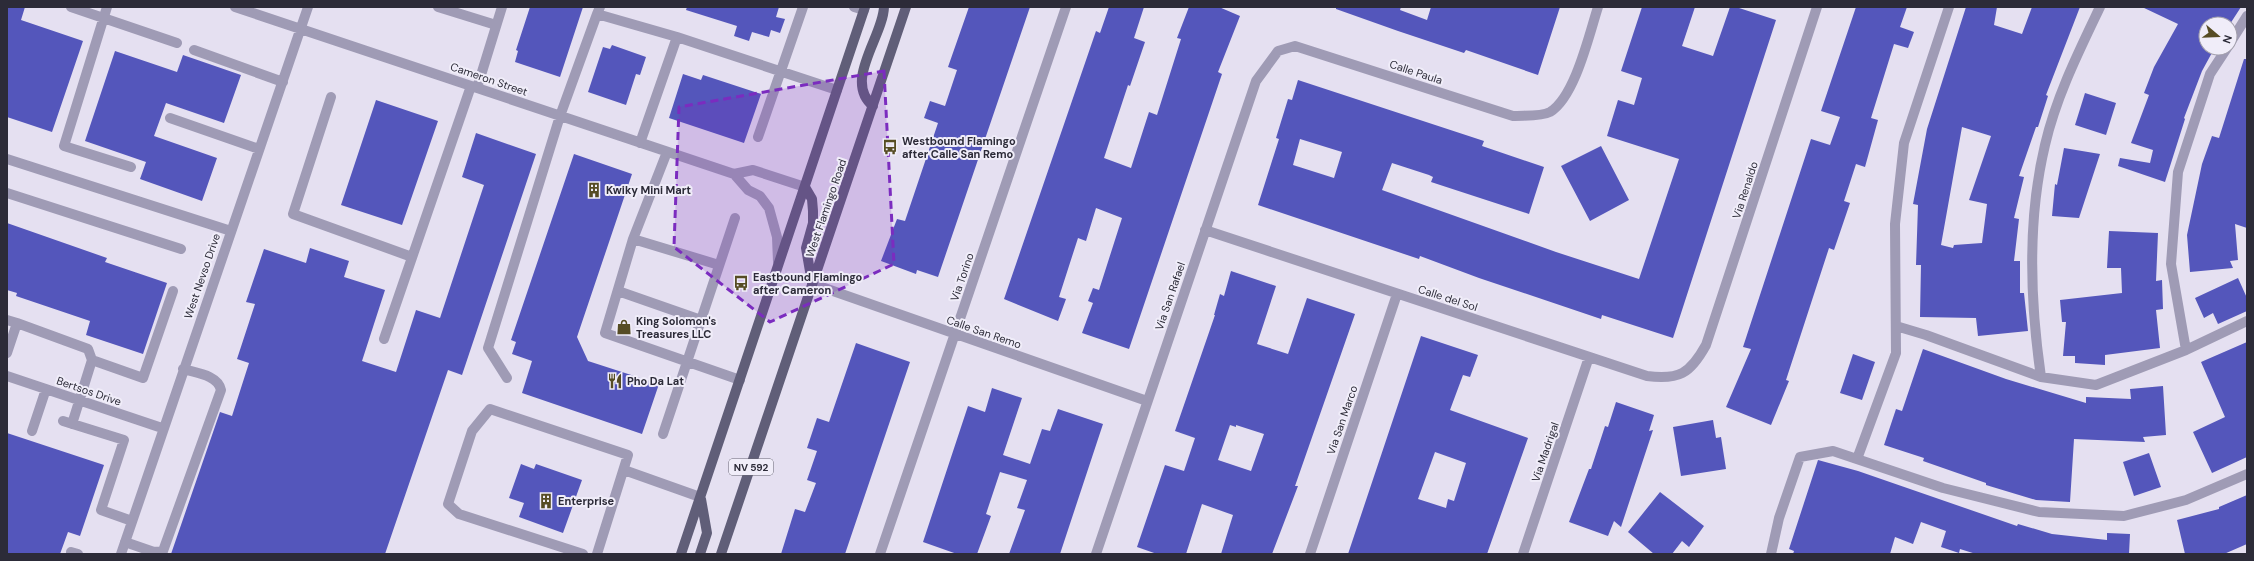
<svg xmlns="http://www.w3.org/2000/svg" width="2254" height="561" font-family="'DM Sans',sans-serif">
  <rect width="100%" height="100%" fill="#e5e0f1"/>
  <path fill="#5456bb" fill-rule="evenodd" d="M7,7h18l-4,13 62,21 -31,91 -45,-15z
    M530,7h53l-23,70 -45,-15 3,-11 -2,-1z
    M687,7h92l-3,10 9,2 -5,14 -9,-3 -2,7 -17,-5 -3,9 -15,-5 3,-10 -51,-16z
    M969,7h61l-92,270 -21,-7 -1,4 -35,-13 16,-42 8,2 33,-98 -14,-5 6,-17 15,5 12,-36 -9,-3z
    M1109,7h35l-10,31 11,4 -15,44 -2,-1 -24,73 27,10 18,-56 8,3 24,-76 -4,-1 12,-31h30l21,9 -22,56 4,2 -93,275 -47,-16 11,-30 -5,-2 5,-13 6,2 23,-72 -26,-10 -10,33 -8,-3 -19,59 7,2 -8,22 -54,-22 92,-268 4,2z
    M1336,7h65l-1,3 27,10 4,-13h129l-22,68 -72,-25 -2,3 -66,-22 -62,-22z
    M1642,7h53l-13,39 31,10 17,-49h6l40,13 -103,318 -71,-23 -1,4 -122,-41 -59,-22 -1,3 -161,-54 21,-66 -3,-1 12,-39 4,1 6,-20 186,61 -2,5 62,21 -15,47 -98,-32 2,-5 -4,-2 -37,-12 -10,27 174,62 83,27 40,-120 -72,-23 11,-36 16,5 8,-27 -21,-7zM1300,139l42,13 -8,26 -41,-13z
    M1856,7h51l-7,20 14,5 -6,16 -14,-4 -23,74 7,2 -13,47 -9,-3 -12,37 6,2 -16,47 -5,-2 -43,132 3,1 -18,44 -45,-18 25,-58 -8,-2 68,-208 19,6 10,-28 -19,-6z
    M1966,7h31l-3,18 28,9 10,-27h48l-34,88 2,1 -10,31h-2l-17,49 5,1 -10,41 5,1 -5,42h6v32h4l4,38 -50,5 -2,-18 -56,-1 1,-52h-5l2,-60 -5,-1 14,-75zM1962,127l29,9 -22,64 18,4 -5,39 -28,2 -1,3 -12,-3z
    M2142,7h99l-11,17h-24v24l8,1 -12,22 -18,47 1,1 -20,63 -47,-16 2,-8 30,5 3,-13 -22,-7 18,-48 -5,-2 10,-26 24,-43z
    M612,45l34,12 -6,18 -4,-1 -10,31 -38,-13 15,-45 7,2z
    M115,51l62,21 6,-17 58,20 -17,48 -58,-20 -12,33 63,22 -15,43 -62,-22 6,-17 -61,-21z
    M2244,59h3v169l-12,-4 3,36 -8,1 3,7 -43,4 -3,-37 15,-71 10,-28 7,2z
    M683,74l18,6 2,-5 58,19 -17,49 -75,-25z
    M2085,93l31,10 -10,32 -31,-10z
    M376,100l62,21 -36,104 -61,-20z
    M476,133l60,21 -74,221 -14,-5 -63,184h-214l49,-142 12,4 17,-53 -12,-4 18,-55 -9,-2 18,-53 42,14 4,-15 39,13 -5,16 41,13 -23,71 34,11 20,-62 24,8 44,-133 -22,-8z
    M1601,146l28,54 -39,21 -29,-55z
    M2064,148l36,6 -21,64 -27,-2 3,-32 2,1z
    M574,154l58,20 -55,163 11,24 71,23 -17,50 -120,-41 10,-32 -20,-7 4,-12 -5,-2z
    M7,223l100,35 -2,4 62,21 -24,71 -57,-19 4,-14 -74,-25 1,-3 -10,-3z
    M2109,231l49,2 -2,48 6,-1 1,29 -7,1 4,38 -55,7v10l-30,-2v-7h-12l3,-34h-4l-2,-22 62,-7 -1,-25h-14z
    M1231,271l45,15 -19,58 31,10 19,-56 48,16 -60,172h3l-26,68h-51l12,-39 -31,-11 -16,50h-29l-20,-7 28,-82 19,6 11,-33 -20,-7 40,-116h-1l6,-21 4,2zM1230,425l6,2v-2l28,9 -13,37 -33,-11z
    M2238,278l9,20v13l-29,13 -5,-11 -9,5 -9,-20z
    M1421,336l57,19 -8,22 -7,-2 -13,35 78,28 -41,116h-139zM1435,452l31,11 -12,38 -6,-2 -2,9 -28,-9z
    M2247,342v115l-35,16 -19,-41 32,-15 -24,-55z
    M856,343l54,19 -65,192h-64l14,-45 10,3 11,-29 -9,-3 10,-29 -10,-3 10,-30 12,4z
    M1923,349l83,30 80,24v-6l45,2 -1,-10 33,-3 3,49 -23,2 2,5 -71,-3 -4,63 -34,-2 -50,-15v-2l-63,-22 1,-3 -40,-13 12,-36 6,2z
    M1853,354l22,8 -13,38 -22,-7z
    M992,388l30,10 -19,57 27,9 12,-35 8,2 8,-22 45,15 -43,130h-51l16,-44 -8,-2 10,-28 -27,-8 -14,42 5,2 -14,38h-20l-34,-12 45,-136 17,6z
    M1616,402l38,13 -5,16 4,-1 -32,97 -7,-6 -6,15 -39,-14 20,-53h2l14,-43 3,1z
    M1713,420l3,18 5,-1 5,32 -45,7 -8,-49z
    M7,433l97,32 -24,71 -12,-4 -8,22h-53z
    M2149,453l12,34 -27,9 -11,-34z
    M1818,460l40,11 159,55 1,-2 34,10 55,6v-7l23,1 -1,20h-153l-16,-5 -1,4 -18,-6 5,-16 -25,-9 -8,22 -18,-7 -5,17h-97l1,-3 -5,-2z
    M521,464l13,5 2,-5 46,16 -19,53 -44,-16 5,-14 -15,-5z
    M1660,492l44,34 -15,21 -7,-6 -10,13h-18l-26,-22z
    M2247,495v49l-23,10h-39l-8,-34 42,-11v-2z"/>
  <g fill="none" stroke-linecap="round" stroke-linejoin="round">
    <path stroke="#9f9bb5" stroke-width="10" d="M71,7l106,36
      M107,7l-43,139 67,21
      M235,7l499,167 19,-4 52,17
      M438,7l58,18
      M600,7l-3,7 80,23
      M854,7l10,3
      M2230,43l17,-27
      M194,50l89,32
      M477,88l25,-81
      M331,97l-38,117 119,43
      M170,118l89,31
      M758,137l45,-130
      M640,143l37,-106 160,53
      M667,152l-34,87 -28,94 135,47
      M7,159l224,72
      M734,174l14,16 12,6 9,12 8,29 1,25
      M7,193l174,56
      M1205,230l442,146c32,4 43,-2 59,-31l111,-338
      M633,239l86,26
      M813,284l334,117
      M618,291l83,29
      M7,320l10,3
      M1896,326l30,9 115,42 55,8 90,-35 61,-29
      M384,339l87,-253
      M2186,350l-15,-86 7,-92 32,-98 17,-26
      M7,353l10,-30 71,26 4,11 51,18 30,-87
      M7,376l155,52
      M2041,377c-11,-76 -14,-157 4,-232 11,-48 34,-94 55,-138
      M507,378l-19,-30 72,-232 37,-102
      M63,421l61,19 -23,70 31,11
      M72,424l20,-64
      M32,431l14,-42
      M663,434l72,-216
      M1857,459l39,-106 -1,-129 9,-81 45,-136
      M624,470l76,27
      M125,542l29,10 9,-1 58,-161c-3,-15 -25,-17 -38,-21
      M71,554v-2l7,2
      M121,554l187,-547
      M583,554l-124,-40 -11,-10 24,-73 18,-22 138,46 -31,99
      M880,554l186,-547
      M1096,554l160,-473 22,-30 17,-5 218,70c10,-1 28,1 37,-4 25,-15 39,-77 48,-105
      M1310,554l87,-260
      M1523,554l66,-197
      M1771,554l8,-36 21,-61 33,-6 110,37 96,24 85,4 62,-16 61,-26"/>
    <path stroke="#605e78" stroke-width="10" d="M873,106c-30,-25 10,-69 11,-99
      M805,187l7,12 1,12v12l-7,25 6,35
      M681,554l184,-547
      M700,554l7,-21 -6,-34
      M721,554l185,-547"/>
  </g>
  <path fill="#7b2cbf" fill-opacity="0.2" stroke="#7b2cbf" stroke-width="3" stroke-dasharray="8 5" stroke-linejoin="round" d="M884,71l10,193 -124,58 -96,-75 5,-140z"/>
  <defs>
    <g id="bus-bare" transform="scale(1.2)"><path d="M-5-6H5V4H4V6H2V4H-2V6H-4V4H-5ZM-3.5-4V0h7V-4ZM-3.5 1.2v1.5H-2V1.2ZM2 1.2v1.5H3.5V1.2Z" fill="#564c24" stroke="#f0edf9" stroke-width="2.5" paint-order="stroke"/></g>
    <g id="building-bare" transform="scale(1.2)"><path d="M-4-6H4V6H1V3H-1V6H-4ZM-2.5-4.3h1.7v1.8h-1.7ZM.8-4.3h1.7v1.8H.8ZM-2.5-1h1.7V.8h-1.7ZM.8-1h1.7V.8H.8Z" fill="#564c24" stroke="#f0edf9" stroke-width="2.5" paint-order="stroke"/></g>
    <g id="shop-bare" transform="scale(1.2)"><path d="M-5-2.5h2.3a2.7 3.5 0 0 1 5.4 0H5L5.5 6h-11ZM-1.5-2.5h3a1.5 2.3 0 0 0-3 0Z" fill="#564c24" stroke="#f0edf9" stroke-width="2.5" paint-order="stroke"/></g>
    <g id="restaurant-bare" transform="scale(1.2)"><path d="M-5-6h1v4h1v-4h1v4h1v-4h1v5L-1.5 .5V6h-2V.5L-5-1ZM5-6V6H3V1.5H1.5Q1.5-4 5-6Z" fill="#564c24" stroke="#f0edf9" stroke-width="2.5" paint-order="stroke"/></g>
  </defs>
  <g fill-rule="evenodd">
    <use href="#bus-bare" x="890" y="147"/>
    <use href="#building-bare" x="594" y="190"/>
    <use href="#bus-bare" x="741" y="283"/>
    <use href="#shop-bare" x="624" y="327"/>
    <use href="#restaurant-bare" x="615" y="381"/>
    <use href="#building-bare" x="546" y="501"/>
  </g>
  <g text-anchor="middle" stroke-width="4" stroke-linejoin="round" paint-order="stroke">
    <rect fill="#f0edf9" stroke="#676572" stroke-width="1" x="729" y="459" width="44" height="16" rx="3"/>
    <g font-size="10" font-weight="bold" fill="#2c2b38">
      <text x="751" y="471">NV 592</text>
    </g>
    <g font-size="11" fill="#2c2b38" stroke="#f0edf9">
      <text transform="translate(1416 72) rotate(18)" y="4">Calle Paula</text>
      <text transform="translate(489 79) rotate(19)" y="4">Cameron Street</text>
      <text transform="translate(1745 190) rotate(-72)" y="4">Via Renaldo</text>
      <text transform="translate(826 208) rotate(-71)" y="4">West Flamingo Road</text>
      <text transform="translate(202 276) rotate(-71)" y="4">West Nevso Drive</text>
      <text transform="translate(962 277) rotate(-71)" y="4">Via Torino</text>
      <text transform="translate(1170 296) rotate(-71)" y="4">Via San Rafael</text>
      <text transform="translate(1448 298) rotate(18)" y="4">Calle del Sol</text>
      <text transform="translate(984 332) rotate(19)" y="4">Calle San Remo</text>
      <text transform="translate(89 391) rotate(19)" y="4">Bertsos Drive</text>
      <text transform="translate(1342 420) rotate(-71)" y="4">Via San Marco</text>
      <text transform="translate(1545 452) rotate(-71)" y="4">Via Madrigal</text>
    </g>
    <g font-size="11" font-weight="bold" fill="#2c2b38" stroke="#f0edf9" text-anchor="start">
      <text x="902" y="145">Westbound Flamingo<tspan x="902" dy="13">after Calle San Remo</tspan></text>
      <text x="606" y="194">Kwiky Mini Mart</text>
      <text x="753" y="281">Eastbound Flamingo<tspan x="753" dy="13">after Cameron</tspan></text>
      <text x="636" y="325">King Solomon's<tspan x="636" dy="13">Treasures LLC</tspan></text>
      <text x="627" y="385">Pho Da Lat</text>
      <text x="558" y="505">Enterprise</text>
    </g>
  </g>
  <rect width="2254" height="561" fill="none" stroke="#2c2b38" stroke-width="16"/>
  <g transform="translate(2218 36) rotate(109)"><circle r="19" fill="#f0edf9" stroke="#a29fac"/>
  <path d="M0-3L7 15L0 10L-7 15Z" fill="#564c24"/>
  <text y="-6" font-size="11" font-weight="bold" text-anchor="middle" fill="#2c2b38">N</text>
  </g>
</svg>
